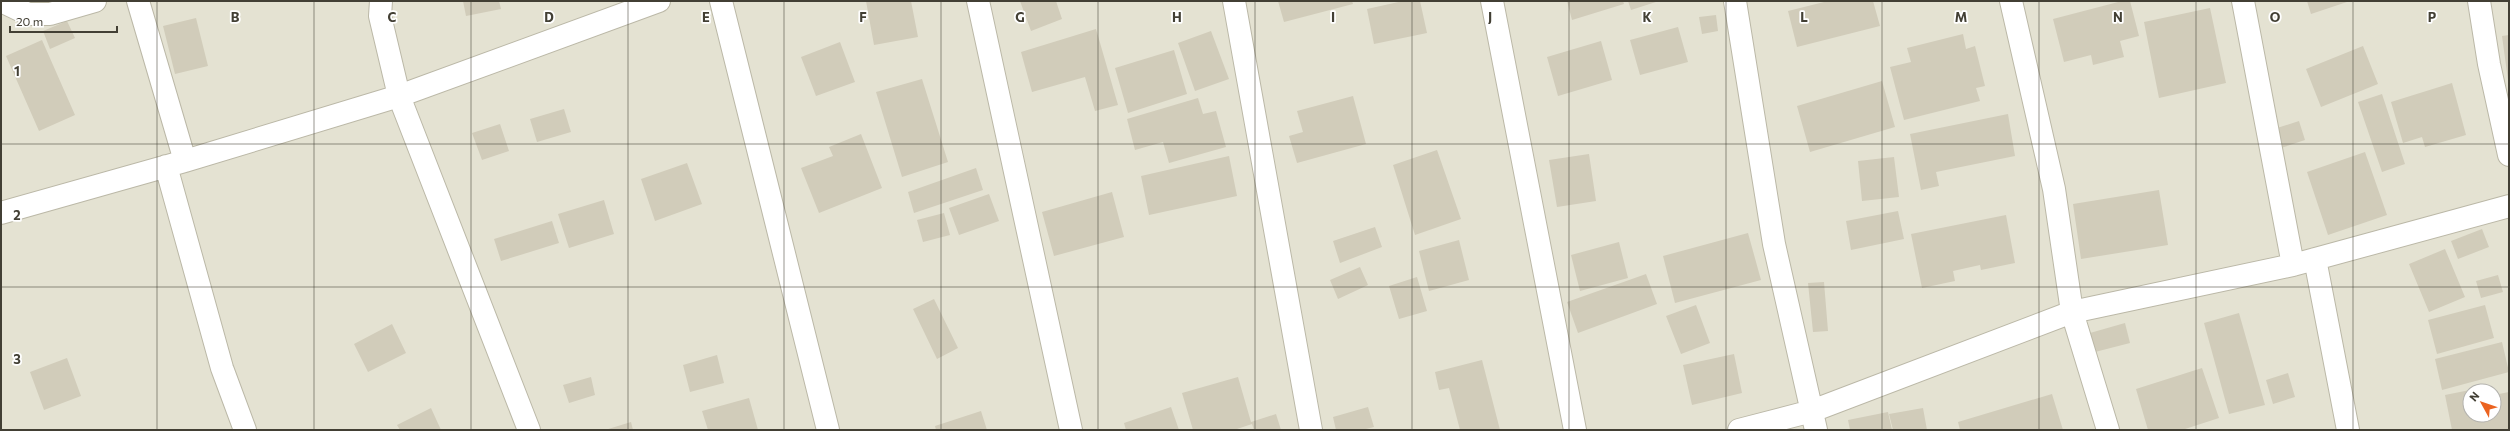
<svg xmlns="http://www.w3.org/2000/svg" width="2510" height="431" font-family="Commissioner,sans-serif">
  <rect width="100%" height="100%" fill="#f0efe4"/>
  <path fill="#e4e2d2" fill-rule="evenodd" d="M1,1h2508v429h-2508zM2470,391h24v24h-24z"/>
  <path fill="#d1ccba" d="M463,1h36l2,8 -35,7z
    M866,1h45l7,36 -44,8z
    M1020,1h36l6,18 -31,12z
    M1278,1h74l1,3 -69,18z
    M1403,1h17l7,32 -53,11 -7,-35z
    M1567,1h56l1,3 -52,16z
    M1628,1h31l-28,9z
    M1828,1h45l7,25 -83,21 -9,-36z
    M2122,1h8l9,35 -19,5 4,16 -31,8 -2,-10 -27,7 -11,-43z
    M2307,1h43l-39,13z
    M2210,8l16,75 -67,15 -15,-76z
    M1716,15l2,16 -16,3 -3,-17z
    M196,18l12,48 -33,8 -12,-48z
    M67,21l8,17 -25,11 -7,-18z
    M1678,27l10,35 -48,13 -10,-35z
    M1096,29l22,76 -23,6 -10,-34 -53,15 -11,-40z
    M1211,31l18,48 -34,12 -17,-48z
    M1963,34l3,15 9,-3 10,40 -9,2 4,13 -76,19 -14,-53 21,-5 -4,-14z
    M2509,35v45h-1l-6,-44z
    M42,40l33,75 -36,16 -33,-75z
    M1601,41l11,39 -54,16 -11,-39z
    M840,42l15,40 -39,14 -15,-39z
    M2363,46l15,38 -57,23 -15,-38z
    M1174,50l13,44 -59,19 -13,-45z
    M922,79l26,83 -46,15 -26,-85z
    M1882,81l13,46 -85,25 -13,-46z
    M2452,83l14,52 -41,12 -3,-10 -19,6 -12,-41z
    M2382,94l23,70 -23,8 -24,-70z
    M1353,96l13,48 -69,19 -8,-27 14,-4 -6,-21z
    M1198,98l5,16 13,-3 10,36 -57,16 -6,-21 -28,8 -8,-31z
    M564,109l7,23 -34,10 -7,-23z
    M2008,114l7,42 -79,16 3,14 -18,4 -11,-56z
    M2299,121l6,19 -24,8 -7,-19z
    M500,124l9,27 -27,9 -10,-27z
    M861,134l21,54 -63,25 -18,-45 32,-12 -4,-9z
    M1437,150l24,69 -46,16 -22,-70z
    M2365,152l22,63 -59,20 -21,-63z
    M1589,154l7,47 -39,6 -8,-47z
    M1229,156l8,40 -88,19 -8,-39z
    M1894,157l5,40 -37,4 -4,-40z
    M687,163l15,41 -47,17 -14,-42z
    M976,168l7,22 -69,23 -6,-21z
    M2159,190l9,55 -87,14 -8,-55z
    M1112,192l12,45 -70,19 -12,-44z
    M989,194l10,27 -40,14 -10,-27z
    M604,200l10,34 -45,14 -11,-34z
    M1898,211l6,28 -53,11 -5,-29z
    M944,213l6,22 -27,7 -6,-22z
    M2006,215l9,48 -34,7 -1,-5 -27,6 2,10 -33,7 -11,-54z
    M552,221l7,22 -58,18 -7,-22z
    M1375,227l7,20 -42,16 -7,-22z
    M2482,229l7,18 -31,12 -7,-18z
    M1748,233l13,47 -86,23 -12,-47z
    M1459,240l10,40 -40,11 -10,-40z
    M1619,242l9,36 -48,13 -9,-36z
    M2445,249l20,48 -36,15 -20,-48z
    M1360,267l8,18 -30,14 -8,-19z
    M1646,274l11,30 -79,29 -11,-31z
    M2498,275l5,17 -22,6 -5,-17z
    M1417,277l10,34 -28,8 -10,-33z
    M1824,282l4,49 -15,1 -5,-49z
    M934,299l24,49 -21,11 -24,-50z
    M1696,305l14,38 -29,11 -15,-38z
    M2485,305l9,33 -57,16 -9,-34z
    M2239,313l26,92 -36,9 -25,-91z
    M2125,323l5,20 -35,9 -5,-19z
    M392,324l14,29 -38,19 -14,-28z
    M2502,342l7,30 -67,18 -7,-31z
    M1734,354l8,39 -50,12 -9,-40z
    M717,355l7,28 -34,9 -7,-27z
    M67,358l14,38 -37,14 -14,-38z
    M1482,360l18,70h-40l-11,-42 -10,2 -4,-18z
    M2202,368l17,50 -37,12h-34l-12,-41z
    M2288,373l7,24 -22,7 -7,-24z
    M591,377l4,18 -26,8 -6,-18z
    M1238,377l13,45 25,-8 5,16h-27l-2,-6 -18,6h-41l-11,-37z
    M2475,389v2h-5v24h24v-20l15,-3v38h-57l-7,-35z
    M2052,394l11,36h-103l-2,-8z
    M749,398l9,32h-50l-6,-19z
    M1171,407l8,23h-53l-2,-7z
    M1368,407l6,20 -12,3h-26l-3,-13z
    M431,408l10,22h-41l-3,-5z
    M1923,408l4,22h-34l-4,-16z
    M981,411l6,19h-51l-1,-4z
    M1888,412l4,18h-42l-2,-10z
    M631,422l2,8h-28z"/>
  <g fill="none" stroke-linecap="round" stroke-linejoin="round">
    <g stroke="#bbb8a7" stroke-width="24">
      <path id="street" d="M1,1l27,13h22l45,-13
        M138,1l47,160
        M381,1l-1,15 19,80 130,334
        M721,1l107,429
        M978,1l93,429
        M1234,1l77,429
        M1492,1l83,429
        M1735,1l39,243 42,186
        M2011,1l43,188 18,123 36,118
        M2243,1l50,264
        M2479,1l10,63 20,91
        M166,166l56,202 23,62
        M1,213l184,-52 214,-65 260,-95
        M2315,259l33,171
        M1739,430l73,-19 260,-99 221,-47 216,-59"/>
    </g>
    <use href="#street" stroke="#fff" stroke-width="22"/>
  </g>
  <path fill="none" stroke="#423f34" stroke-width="1" stroke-opacity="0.55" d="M157,1v429M314,1v429M471,1v429M628,1v429M784,1v429M941,1v429M1098,1v429M1255,1v429M1412,1v429M1569,1v429M1726,1v429M1882,1v429M2039,1v429M2196,1v429M2353,1v429M1,144h2508M1,287h2508"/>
  <g font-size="13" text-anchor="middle" font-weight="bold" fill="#423f34" stroke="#fff" stroke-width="3.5" stroke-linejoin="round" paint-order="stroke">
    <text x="235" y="22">B</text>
    <text x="392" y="22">C</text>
    <text x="549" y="22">D</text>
    <text x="706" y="22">E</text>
    <text x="863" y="22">F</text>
    <text x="1020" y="22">G</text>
    <text x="1177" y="22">H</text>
    <text x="1333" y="22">I</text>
    <text x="1490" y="22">J</text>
    <text x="1647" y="22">K</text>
    <text x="1804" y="22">L</text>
    <text x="1961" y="22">M</text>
    <text x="2118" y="22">N</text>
    <text x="2275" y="22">O</text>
    <text x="2432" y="22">P</text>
    <text x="17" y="76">1</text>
    <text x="17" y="220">2</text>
    <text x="17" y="364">3</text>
  </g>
  <rect width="2510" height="431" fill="none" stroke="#423f34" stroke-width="4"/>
  <g transform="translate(2482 403) rotate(310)"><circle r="19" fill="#ffffff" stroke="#b3b2ae"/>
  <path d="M0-3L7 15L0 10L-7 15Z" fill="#eb6320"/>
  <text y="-6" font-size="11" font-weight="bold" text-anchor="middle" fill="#423f34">N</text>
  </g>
  <path d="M10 26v6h107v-6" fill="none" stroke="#423f34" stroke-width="2"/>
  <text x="16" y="26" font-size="12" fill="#423f34" stroke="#ffffff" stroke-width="3" paint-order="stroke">20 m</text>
</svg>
